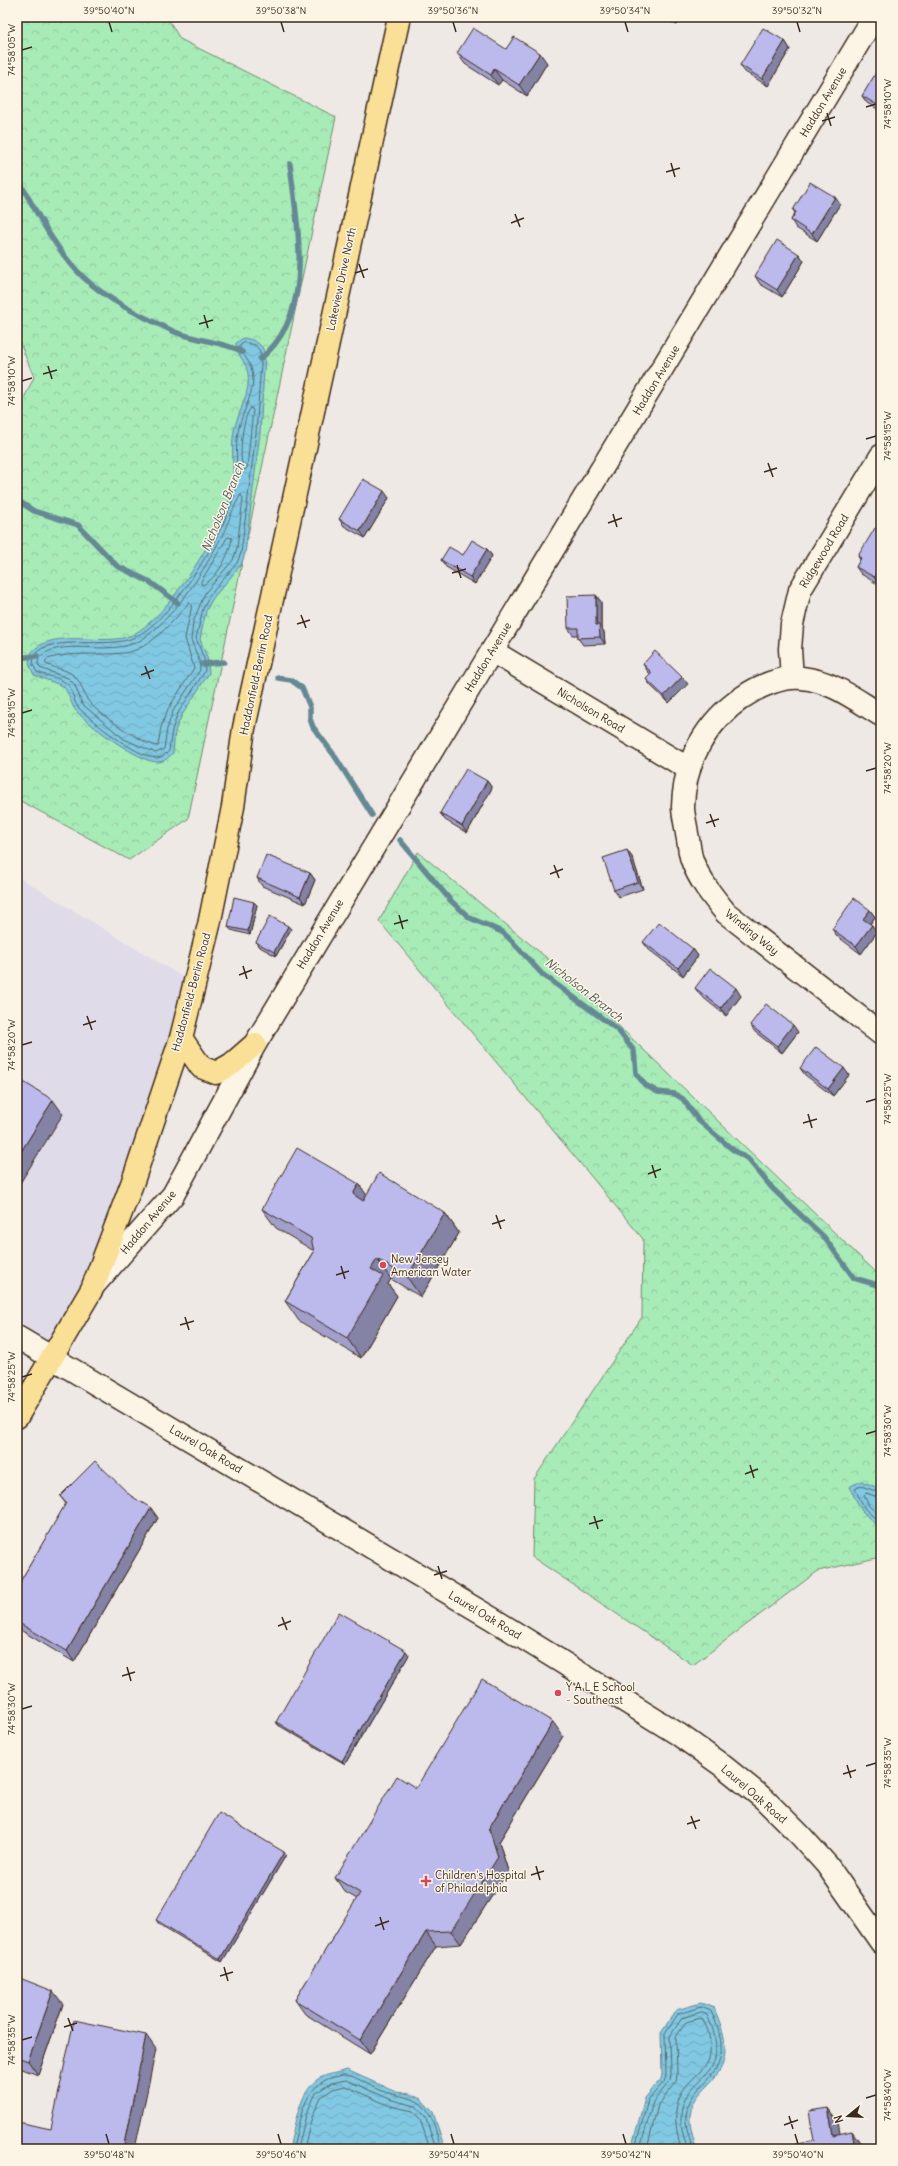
<svg xmlns="http://www.w3.org/2000/svg" width="898" height="2166" font-family="Delius,sans-serif">
  <defs>
    <pattern id="forest-crowns" width="20" height="18" patternUnits="userSpaceOnUse"><rect width="20" height="18" fill="#a7ebb7"/><path d="M2 6a3 3 0 1 1 6 0M12 15a3 3 0 1 1 6 0" fill="none" stroke="#91ca9d"/></pattern>
    <pattern id="water-waves" width="16" height="10" patternUnits="userSpaceOnUse"><rect width="16" height="10" fill="#81c8e2"/><path d="M0 5q4-4 8 0t8 0" fill="none" stroke="#70acc1"/></pattern>
  </defs>
  <rect width="100%" height="100%" fill="#efe9e6"/>
  <filter id="ink" filterUnits="userSpaceOnUse"><feTurbulence type="fractalNoise" baseFrequency=".025" numOctaves="2"/><feDisplacementMap in="SourceGraphic" scale="8" xChannelSelector="R" yChannelSelector="G"/><feConvolveMatrix kernelMatrix="1 2 1 2 8 2 1 2 1" color-interpolation-filters="sRGB"/></filter>
  <g filter="url(#ink)">
    <path fill="#e0dbe8" d="M17,876l177,108 -61,197 -81,177 -35,-21z"/>
    <path fill="url(#forest-crowns)" stroke="#718a6a" d="M17,17h150l13,22 156,78 -148,702 -59,41 -112,-61v-386l17,-36 -17,-41z
      M418,852l135,111 328,314v280l-63,14 -125,94 -161,-108 2,-78 108,-162 1,-78 -264,-318z"/>
    <path fill="url(#water-waves)" stroke="#658994" d="M243,338c11,1 20,6 22,17l-5,78 -15,121 -4,11 -28,33 -7,13 -6,28 7,18 2,16 -27,42 -7,16 -2,22c-5,5 -9,9 -16,9 -17,0 -74,-40 -83,-54 -4,-7 -5,-15 -11,-22l-29,-11 -5,-11 2,-11c21,-27 74,-5 101,-18 36,-17 90,-105 99,-142 5,-21 -1,-42 3,-63 4,-18 17,-38 14,-56 -1,-10 -9,-17 -12,-27v-4z
      M861,1481l20,8v41l-19,-19 -13,-24z
      M701,2003l13,5c8,18 18,46 4,65 -10,15 -26,22 -28,43 -1,10 4,23 6,33h-65l14,-51 16,-19 1,-5 -1,-41 15,-23z
      M347,2070l49,22 14,2 11,5 12,13 12,37h-156c5,-21 10,-57 29,-70 9,-5 19,-6 29,-9z"/>
    <g fill="none" stroke-linecap="round" stroke-linejoin="round">
      <path stroke="#57696c" stroke-width="1" d="M244,342l11,3 5,6 1,13 -5,69 -15,120 -4,10 -27,32 -7,14 -7,29 8,21 1,12 -27,42 -6,17 -3,21c-4,4 -8,7 -13,7 -20,-2 -64,-36 -78,-51 -6,-7 -4,-18 -12,-24 -8,-6 -20,-7 -29,-11l-4,-7 1,-10c15,-21 76,-6 99,-17 38,-16 91,-104 101,-143 6,-21 0,-42 4,-63 3,-19 19,-42 14,-61 -2,-9 -9,-16 -12,-24z
        M251,408l2,2 -6,58 -3,2c-6,-9 -2,-55 7,-62z
        M241,495l2,3 -6,50 -4,12 -28,33 -12,29 -2,18 8,20 1,10 -27,41 -6,18 -3,20 -8,4 -32,-14 -42,-35 -7,-19 -7,-7 -28,-10 -2,-4 1,-7c26,-22 77,4 108,-21 35,-29 54,-61 75,-100 4,-8 14,-36 19,-41z
        M228,537l4,1c-2,15 -15,42 -30,47l-1,-3z
        M189,603l3,2 -7,33 9,30 -26,41 -7,18 -3,19c-14,-1 -65,-35 -71,-47 -5,-9 -6,-18 -14,-24 -8,-7 -20,-6 -28,-12l2,-4c25,-8 51,-3 77,-6 26,-3 49,-32 65,-50z
        M881,1493l-20,-7 -6,3 10,20 16,15
        M881,1498l-15,-5 -2,2 5,11 12,11
        M293,2149c6,-26 10,-65 41,-72 4,0 9,-3 12,-2 8,0 25,12 33,15 10,4 20,5 30,8 23,6 26,31 32,51
        M298,2149l8,-34 10,-22 15,-10 15,-3 46,20 24,6 9,10 11,33
        M304,2149l8,-32 9,-20 12,-8 12,-3 45,20 23,5 7,8 10,30
        M635,2149l13,-49 16,-18 2,-6 -1,-42 13,-20 23,-7 10,4c8,17 16,42 4,59 -11,17 -27,23 -29,46 -1,10 4,23 6,33
        M640,2149l13,-47 17,-21 1,-7 -1,-38 12,-18 19,-6 6,3c7,14 14,38 4,53 -12,17 -29,23 -30,48 -1,11 4,23 6,33
        M647,2149l11,-44 18,-22 1,-9 -1,-37 10,-15 15,-4c9,9 13,36 5,47 -10,13 -22,18 -28,36 -5,17 -1,31 3,48"/>
      <path stroke="#658994" stroke-width="5.5" d="M17,177c19,34 37,71 65,99 26,25 61,41 93,56 16,7 57,12 67,20
        M260,359c57,-46 37,-132 30,-195
        M17,500l17,11 44,14 39,41 33,16 28,21
        M17,658l20,-2
        M202,664l22,-2
        M278,678l13,2 11,8 8,19v12l3,8 21,28 38,60
        M400,840l51,61 19,17 32,14 7,6 33,36 76,56 16,21 2,22 9,12 13,7 17,2 8,5 15,21 34,29 16,10 25,30 51,48 30,41 27,8"/>
      <g stroke="#3b2a1e" stroke-width="25">
        <path id="minor" d="M492,651l197,118
          M792,678l-2,-29 2,-25 8,-34 81,-134
          M881,715c-25,-15 -49,-34 -79,-37 -20,-2 -43,8 -59,19 -37,25 -59,64 -60,110 0,8 3,18 4,27 2,8 2,18 5,26 7,20 21,37 34,53l155,121
          M94,1285l79,-90 82,-151 619,-1027
          M17,1337l474,281 187,116 45,32 41,33 36,36 27,30 54,77"/>
      </g>
      <g stroke="#3b2a1e" stroke-width="25">
        <path id="major" d="M181,1038l20,29 15,6 16,-9 23,-20
          M17,1417l75,-128 41,-108 48,-143 28,-113 24,-118 11,-79 155,-711"/>
      </g>
      <use href="#minor" stroke="#fcf5e5" stroke-width="22"/>
      <use href="#major" stroke="#fadf96" stroke-width="22"/>
    </g>
    <path fill="#a2a0cb" stroke="#3b2a1e" d="M661,17h20l-4,8z
      M785,41l5,8 -22,37 -23,-14 -5,-7z
      M506,49l41,14 -20,33 -25,-16 -4,5 -33,-21 -8,-11z
      M881,67v44l-14,-8 -5,-7z
      M840,204l-23,37 -21,-13 -5,-8 4,-7 -2,-3z
      M799,254l5,7 -22,36 -22,-13 -5,-8z
      M389,498l-24,40 -21,-12 -5,-7z
      M881,532v50l-2,3 -18,-11 -5,-7 4,-7 -2,-4z
      M487,549l5,7 -17,28 -29,-17 -5,-7z
      M596,595l5,7v25l3,5 1,12 -22,1 -5,-7v-3h-5l-5,-7z
      M643,664l45,20 -19,19 -18,-17 -5,-7 5,-5 -3,-2z
      M487,781l5,7 -25,45 -22,-13 -5,-7z
      M632,857l11,32 -24,8 -5,-7z
      M310,873l5,7 -10,24 -43,-18 -5,-8z
      M254,902l3,3 -7,30 -19,-5 -3,-3z
      M870,910l5,7 -5,7 7,8 -16,22 -24,-18 -5,-7z
      M291,929l-15,27 -18,-10 -2,-4z
      M643,942l50,7 5,7 -15,20 -35,-27z
      M695,988l46,8 -15,20 -26,-21z
      M750,1025l48,7 -16,21 -27,-21z
      M800,1068l49,7 -16,21 -28,-21z
      M359,1184l7,11 79,18 14,20 -38,64 -30,-18 -3,5 9,12 -36,62 -62,-37 -14,-20 29,-49v-1l-38,-23 -14,-19z
      M60,1496h71l27,22 -84,144 -57,-34v-41l49,-83z
      M409,1655l-64,109 -67,-39 -2,-3z
      M563,1736l-64,106 9,29 -47,73 -25,2 -66,108 -65,-40 -10,-14 62,-101 -12,-7 -10,-14 81,-90z
      M286,1855l-64,107 -63,-38 -3,-4z
      M17,1977l46,27 -25,71 -21,-8z"/>
    <path fill="#8482a5" stroke="#3b2a1e" d="M671,17h10l-4,8z
      M785,41l5,8 -22,37 -6,-7z
      M540,53l7,10 -20,33 -8,-11z
      M494,69l8,11 -4,5 -7,-10z
      M835,197l5,7 -23,37 -5,-7z
      M799,254l5,7 -22,36 -5,-7z
      M384,491l5,7 -24,40 -5,-7z
      M487,549l5,7 -17,28 -5,-7z
      M879,568l2,2v12l-2,3 -5,-8z
      M596,595l5,7v25l3,5 1,12 -5,-7 -4,-12z
      M682,677l6,7 -19,19 -5,-7z
      M487,781l5,7 -25,45 -5,-7z
      M627,850l5,7 11,32 -5,-7z
      M310,873l5,7 -10,24 -5,-7z
      M254,902l3,3 -7,30 -2,-4z
      M870,910l5,7 -7,9 -5,-7z
      M872,925l5,7 -16,22 -5,-8z
      M288,926l3,3 -15,27 -2,-4z
      M693,949l5,7 -15,20 -5,-8z
      M736,988l5,8 -15,20 -5,-8z
      M793,1025l5,7 -16,21 -5,-7z
      M844,1068l5,7 -16,21 -5,-7z
      M53,1100l10,14 -46,74v-30z
      M359,1184l14,20 -6,10 -14,-20z
      M445,1213l14,20 -38,64 -14,-20z
      M377,1259l14,20 -3,5 9,12 -36,62 -14,-20 24,-69z
      M151,1508l7,10 -84,144 -7,-11z
      M406,1651l3,4 -64,109 -3,-3z
      M553,1722l10,14 -64,106 9,29 -47,73 -10,-13 38,-103z
      M284,1852l2,3 -64,107 -2,-3z
      M426,1932l10,14 -66,108 -10,-14z
      M53,1991l10,13 -25,71 -10,-14z
      M146,2035l10,14 -21,100h-12z
      M828,2108l10,14 5,27 -10,-14z
      M852,2131l10,14 1,4h-8z"/>
    <path fill="#bcbaec" stroke="#3b2a1e" d="M473,28l33,21 8,-12 26,16 -21,32 -25,-16 -3,6 -34,-22z
      M763,28l22,13 -23,38 -22,-14z
      M880,66l1,1v40l-19,-11z
      M810,182l25,15 -23,37 -21,-14 5,-8 -3,-2z
      M777,240l22,14 -22,36 -22,-14z
      M363,479l21,12 -24,40 -21,-12z
      M875,528l6,4v37l-2,-1 -5,9 -18,-10 5,-9 -3,-2z
      M472,540l15,9 -17,28 -29,-17 8,-13 14,8z
      M596,595v30h3l1,12 -22,1v-10h-10l-1,-32z
      M655,651l27,26 -18,19 -18,-17 6,-6 -9,-9z
      M466,769l21,12 -25,45 -22,-13z
      M627,850l11,32 -24,8 -11,-32z
      M266,855l44,18 -10,24 -43,-19z
      M234,897l20,5 -6,29 -20,-4z
      M854,898l16,12 -7,9 9,6 -16,21 -24,-17z
      M270,916l18,10 -14,26 -18,-10z
      M659,922l34,27 -15,19 -35,-26z
      M710,968l26,20 -15,20 -26,-20z
      M766,1004l27,21 -16,21 -27,-21z
      M816,1047l28,21 -16,21 -28,-21z
      M17,1078l36,22 -36,58z
      M297,1148l62,36 -6,10 10,7 16,-28 66,40 -38,64 -30,-18 -6,10 12,7 -36,62 -62,-37 29,-49 -3,-14 -49,-29z
      M95,1461l36,35 20,12 -84,143 -50,-29v-35l49,-84 -6,-7z
      M339,1612l67,39 -64,110 -66,-39z
      M482,1679l71,43 -64,106 9,29 -47,74 -25,1 -66,108 -65,-40 65,-107 -25,-15 62,-102 19,12z
      M219,1813l65,39 -64,107 -64,-39z
      M17,1977l36,14 -25,70 -11,-4z
      M74,2020l72,15 -23,114h-106v-27l34,7z
      M828,2108l5,27 19,-4 3,18h-88l47,-8 -5,-30z"/>
  </g>
  <path fill="none" stroke="#3b2a1e" stroke-width="1.5" d="M109,22l3,10M281,22l3,10M453,22l3,10M625,22l3,10M797,22l3,10M22,50l10,-3M866,107l10,-3M827,113l4,13M822,121l13,-4M671,163l4,14M666,172l14,-4M515,214l5,13M511,223l13,-5M359,264l5,14M355,273l13,-4M204,315l4,13M199,324l14,-4M48,366l4,13M43,374l14,-4M22,381l10,-3M866,439l10,-3M768,463l5,14M764,472l13,-4M613,514l4,13M608,523l14,-5M457,565l4,13M452,573l14,-4M301,615l5,13M297,624l13,-4M145,666l5,13M141,675l13,-5M22,713l10,-3M866,771l10,-3M710,814l5,13M706,823l13,-4M554,865l5,13M550,874l13,-5M399,915l4,14M394,924l14,-4M243,966l4,13M239,975l13,-5M87,1016l5,14M83,1025l13,-4M22,1045l10,-3M866,1102l10,-3M808,1114l4,14M803,1123l14,-4M652,1165l4,13M648,1174l13,-5M496,1215l5,14M492,1224l13,-4M341,1266l4,13M336,1275l13,-4M185,1317l4,13M180,1325l14,-4M22,1377l10,-3M866,1434l10,-3M750,1465l4,13M745,1474l13,-5M594,1516l4,13M589,1524l14,-4M438,1566l4,13M434,1575l13,-4M282,1617l5,13M278,1626l13,-5M127,1667l4,14M122,1676l13,-4M22,1709l10,-3M847,1765l4,13M866,1766l10,-3M843,1774l13,-4M691,1816l5,13M687,1824l13,-4M536,1866l4,14M531,1875l13,-4M380,1917l4,13M375,1926l14,-5M224,1967l4,14M220,1976l13,-4M68,2018l5,13M64,2027l13,-4M22,2040l10,-3M866,2098l10,-3M789,2116l4,13M784,2125l14,-5M106,2134l3,10M278,2134l3,10M451,2134l3,10M623,2134l3,10M795,2134l3,10"/>
  <g fill="#d1495b" stroke="#fcf5e5" stroke-width="1.5">
    <circle cx="383" cy="1265" r="4"/>
    <circle cx="558" cy="1693" r="4"/>
    <path d="M424 1875h4v4h4v4h-4v4h-4v-4h-4v-4h4z"/>
  </g>
  <g text-anchor="middle" stroke-width="3" stroke-linejoin="round" paint-order="stroke">
    <g font-size="11" fill="#3b2a1e" stroke="#fcf5e5">
      <text transform="translate(823 102) rotate(-59)" y="4">Haddon Avenue</text>
      <text transform="translate(341 279) rotate(-78)" y="4">Lakeview Drive North</text>
      <text transform="translate(656 380) rotate(-59)" y="4">Haddon Avenue</text>
      <text transform="translate(824 551) rotate(-59)" y="4">Ridgewood Road</text>
      <text transform="translate(488 657) rotate(-59)" y="4">Haddon Avenue</text>
      <text transform="translate(256 675) rotate(-78)" y="4">Haddonfield-Berlin Road</text>
      <text transform="translate(591 710) rotate(31)" y="4">Nicholson Road</text>
      <text transform="translate(752 932) rotate(39)" y="4">Winding Way</text>
      <text transform="translate(320 934) rotate(-59)" y="4">Haddon Avenue</text>
      <text transform="translate(191 992) rotate(-75)" y="4">Haddonfield-Berlin Road</text>
      <text transform="translate(148 1222) rotate(-50)" y="4">Haddon Avenue</text>
      <text transform="translate(206 1449) rotate(31)" y="4">Laurel Oak Road</text>
      <text transform="translate(485 1615) rotate(31)" y="4">Laurel Oak Road</text>
      <text transform="translate(754 1794) rotate(41)" y="4">Laurel Oak Road</text>
    </g>
    <g font-size="11" fill="#3b2a1e" stroke="#fcf5e5" text-anchor="start">
      <text x="391" y="1263">New Jersey<tspan x="391" dy="13">American Water</tspan></text>
      <text x="566" y="1691">Y A L E School<tspan x="566" dy="13">- Southeast</tspan></text>
      <text x="435" y="1879">Children's Hospital<tspan x="435" dy="13">of Philadelphia</tspan></text>
    </g>
    <g font-size="12" font-style="italic" fill="#505959" stroke="#fcf5e5">
      <text transform="translate(223 507) rotate(-68)" y="4">Nicholson Branch</text>
      <text transform="translate(584 990) rotate(38)" y="4">Nicholson Branch</text>
    </g>
  </g>
  <rect width="898" height="2166" fill="none" stroke="#fcf5e5" stroke-width="44"/>
  <g transform="translate(848 2116) rotate(252)" stroke="#fcf5e5" stroke-width="3" paint-order="stroke">
  <path d="M0-3L7 15L0 10L-7 15Z" fill="#3b2a1e"/>
  <text y="-6" font-size="11" font-weight="bold" text-anchor="middle" fill="#3b2a1e">N</text>
  </g>
  <rect x="22" y="22" width="854" height="2122" fill="none" stroke="#3b2a1e" stroke-width="1.5"/>
  <g font-size="10" text-anchor="middle" fill="#3b2a1e">
    <text x="109" y="14">39°50'40"N</text>
    <text x="281" y="14">39°50'38"N</text>
    <text x="453" y="14">39°50'36"N</text>
    <text x="625" y="14">39°50'34"N</text>
    <text x="797" y="14">39°50'32"N</text>
    <text transform="translate(11 50) rotate(-90)" y="4">74°58'05"W</text>
    <text transform="translate(887 104) rotate(-90)" y="4">74°58'10"W</text>
    <text transform="translate(11 381) rotate(-90)" y="4">74°58'10"W</text>
    <text transform="translate(887 436) rotate(-90)" y="4">74°58'15"W</text>
    <text transform="translate(11 713) rotate(-90)" y="4">74°58'15"W</text>
    <text transform="translate(887 768) rotate(-90)" y="4">74°58'20"W</text>
    <text transform="translate(11 1045) rotate(-90)" y="4">74°58'20"W</text>
    <text transform="translate(887 1099) rotate(-90)" y="4">74°58'25"W</text>
    <text transform="translate(11 1377) rotate(-90)" y="4">74°58'25"W</text>
    <text transform="translate(887 1431) rotate(-90)" y="4">74°58'30"W</text>
    <text transform="translate(11 1709) rotate(-90)" y="4">74°58'30"W</text>
    <text transform="translate(887 1763) rotate(-90)" y="4">74°58'35"W</text>
    <text transform="translate(11 2040) rotate(-90)" y="4">74°58'35"W</text>
    <text transform="translate(887 2095) rotate(-90)" y="4">74°58'40"W</text>
    <text x="109" y="2158">39°50'48"N</text>
    <text x="281" y="2158">39°50'46"N</text>
    <text x="454" y="2158">39°50'44"N</text>
    <text x="626" y="2158">39°50'42"N</text>
    <text x="798" y="2158">39°50'40"N</text>
  </g>
</svg>
